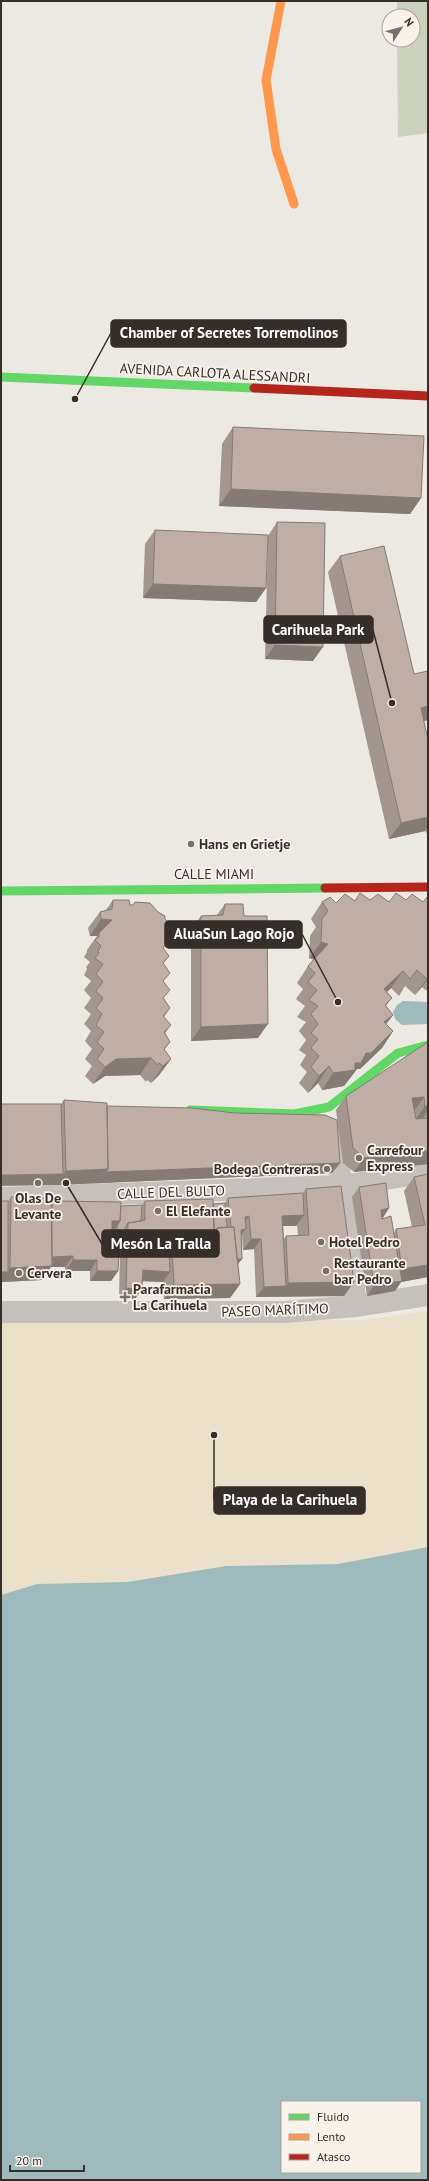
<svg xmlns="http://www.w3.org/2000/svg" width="429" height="2181" font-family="'PT Sans',sans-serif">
  <rect width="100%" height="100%" fill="#ece8e2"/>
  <path fill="#ccd1bd" d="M397,1h31v132l-30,4 -1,-97h16v-24h-16z"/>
  <path fill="#ebe1ca" d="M428,1311v236l-90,17 -112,2 -99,16 -90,2 -36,11v-273l363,-2z"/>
  <path fill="#9fbabc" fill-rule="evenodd" d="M403,1001l25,1v22l-26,1 -7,-6 -2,-7 4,-7z
    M428,1547v633h-427v-585l36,-11 90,-2 99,-16 112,-2zM282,2102h138v70h-138z"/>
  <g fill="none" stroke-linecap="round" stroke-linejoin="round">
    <path stroke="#c5c0bb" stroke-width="22" d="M333,1136l9,50 14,120
      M1,1198l341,-12 86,-14
      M1,1312h284l71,-6 72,-11"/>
    <path stroke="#63d668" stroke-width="9" d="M1,377l253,11
      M1,891l324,-3
      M190,1110l104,4 35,-7 69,-54 30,-8"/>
    <path stroke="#ff974d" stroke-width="9" d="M281,1l-15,79 10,69 18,55"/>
    <path stroke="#b3261e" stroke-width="9" d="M254,388l174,8
      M325,888l103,-1"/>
  </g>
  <path fill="#a3968e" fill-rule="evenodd" d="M233,427l188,71 -11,16 -191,-8 3,-62z
    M277,522l36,139 -48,-2 3,-123z
    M155,530l111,58 -10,14 -113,-4 2,-54z
    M340,556l74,118 14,46 -4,1 4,19v95l-3,-4 -36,8 -61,-267z
    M428,896v96l-6,-5 -7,8 -10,-9 -6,10 -8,-8 -4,4 5,6 -6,8 7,9 -7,9 7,7 -11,17 -22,21h-3l-13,17 -22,4 -4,-7 -10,10 -9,-10 8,-11 -7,-7 6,-10 -7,-5 7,-10 -7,-9 7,-9 -9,-5 8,-11 -9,-7 7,-10 -6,-6 11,-17 6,-6 -5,-2 1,-22 6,-9 -5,-8 11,-17 14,1 19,-2 15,-1 19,2 17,-2 17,2z
    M113,900l45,12 7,7v18l4,3 -6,8 6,8 -6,8 1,35 6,9 -6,9 1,16 5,9 -6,8 7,9 -12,16 -8,8 -4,-3 -1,2 -6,-7 -35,1 -12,8 -8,-8 7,-10 -7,-7 7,-10 -7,-8 6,-10 -7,-7 7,-10 -7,-6 7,-10 -7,-8 7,-9 -7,-6 3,-6 -1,-2 4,-5 -6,-5 3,-5v-2l10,-14h-7l-2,-8 12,-16 6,-2z
    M225,904l19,12 14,122 -67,3v-111l10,-14 16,-1z
    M428,1042v122l-74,8 -11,-9 -7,-53 10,-14z
    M64,1100l43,6 233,57 -8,10 -276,12 5,-81z
    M428,1174v103l-27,5 -6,9 -28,5 -15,-99 7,-10 30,21 -7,11 12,14 2,-4 16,-2 -8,-36 10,-14z
    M306,1189l48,93 -10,14 -88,1 -2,-48 -11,1 -1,-16 -1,1 1,24 -4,5 2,20 -10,14 -66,1 -1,-17 -20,-1 -8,18h-16l1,-48h-1l-1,20 -7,10h-21v-10h-25v-4h-14l-9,13 -41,2v-81h7l3,-4 41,4 69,5 21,-1 3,-4 68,3 12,-1 3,-5 75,-5zM297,1225l1,11h-12l-2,3 -1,-13h13z"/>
  <path fill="#857a74" d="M231,489l190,9 -11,16 -191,-8z
    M153,584l113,4 -10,14 -113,-4z
    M275,645l48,2 -10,14 -48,-2z
    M428,706v14l-19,5 12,-17z
    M428,817v10l-3,4 -36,8 12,-16z
    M101,919l11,1 -15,16h-7z
    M321,942l7,2 -11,16 -8,-2z
    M403,971l-12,17 -18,17 11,-16z
    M428,977v2l-6,8 -7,8z
    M393,1015l-12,16 3,-9z
    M268,1024l-10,14 -67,3 10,-14z
    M171,1025l-12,16 5,-9z
    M393,1031l-11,17 -22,21h-3l-13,17 -22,4 11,-17 22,-10 11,-10z
    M151,1058l-11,17 -35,1 -12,8 12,-17 11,-8z
    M171,1059l-12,16 -8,8 12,-17z
    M329,1066l-11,17 -10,10 11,-17z
    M424,1097l-10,14 -2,-13z
    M425,1106h3v4l-7,11 -6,-1z
    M428,1151v13l-74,8 10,-14z
    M340,1163l-8,10 -276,12 -55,1v-11l62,-1 3,-3 42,-2z
    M389,1208l-7,11 -1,-9z
    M304,1215l-8,11h-21l7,-10z
    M249,1216l-7,10 3,-9z
    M112,1221h8l-7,10 -8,1z
    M246,1229l-8,10 3,-9z
    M251,1239h10l-7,10 -11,1z
    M124,1245l-4,6 -8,1 4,-6z
    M73,1256l-8,11h-14l-9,13 -41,2v-10h7l2,-4 39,-11z
    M242,1259l-8,10v-9z
    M73,1260h24l-7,11h-25z
    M428,1265v12l-27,5 -6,9 -28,5 7,-11 19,-2 9,-14z
    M143,1270l27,2 -7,10 -27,-1z
    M97,1271h21l-7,10h-21z
    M354,1282l-10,14 -88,1 8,-10 22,-1 2,-3z
    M240,1284l-10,14 -66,1 10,-14z
    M126,1288l16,1 -7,10h-16z"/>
  <path fill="#beaea5" stroke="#857a74" d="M233,427l191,9 -3,62 -190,-9z
    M277,522l48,1 -2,124 -48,-2z
    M155,530l113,5 -2,53 -113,-4z
    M384,546l30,128 14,-3v35l-7,2 7,32v77l-27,6 -61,-267z
    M360,893l10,7 8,-6 11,8 7,-9 10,7 6,-6 11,8 5,-6v81l-1,2 -10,-9 -7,9 -7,-8 -19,18 8,9 -7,7 8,10 -9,7 9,9 -22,22h-5l-5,10h-6v7l-22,3 -4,-7 -10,10 -8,-9 8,-11 -8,-8 7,-9 -7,-6 7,-9 -7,-10 7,-8 -9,-6 8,-10 -9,-8 7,-9 -7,-7 20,-22 -7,-2 1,-23 6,-8 -6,-9 8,-5 6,6 9,-9 10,7z
    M113,900h16l1,5h3l2,-3 15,1 8,9 7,4v3l4,4 -4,14 4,3 -6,8 6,8 -6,7 7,10 -7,8 7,9 -7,8 7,10 -7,8 8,9 -7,7 6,10 -6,7 7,10 -8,7 -4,-3 -1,2 -7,-7 -35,1 -11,8 -8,-8 7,-10 -7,-7 7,-10 -8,-7 6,-11 -6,-6 7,-10 -7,-7 7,-9 -7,-8 7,-10 -8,-6 4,-5 -1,-2 3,-5 -6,-6 4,-3v-4l13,-13 -11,-1 -1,-7 12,-3z
    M225,904h18l1,12h23l1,108 -67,3v-111l22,-1z
    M428,1042v64h-3l-1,-9 -12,1 4,21 12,-1v33l-64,7 -11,-10 -7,-52z
    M64,1100l43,3 1,66 -42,2z
    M1,1104h60l2,70 -62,1z
    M107,1106l85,2 43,5 90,2 12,5 3,43 -234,9 2,-3z
    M428,1174v91l-26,4 -6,-40 29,-4 -11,-48z
    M386,1183l3,25 -8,2 1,9 9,-3 11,65 -28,4 -15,-98z
    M341,1186l13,96 -66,1 -2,-47 23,-1 -3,-46z
    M303,1193l1,22 -22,1 4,70 -22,1 -3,-48h-10l-2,-23 -4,1 1,12 -5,1 1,29h-5l-3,-32h-3l-3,-29z
    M11,1197l40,1 1,68 -42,2z
    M213,1199l2,45 -43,4 -3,4 1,20 -27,-2 -1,19 -16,-1 2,-65 17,-3v-19z
    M1,1201h7v71h-7z
    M52,1201l69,1 -1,19h-8v12h8l-2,38h-21v-11h-24v-4l-21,1z
    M225,1203l2,24 -10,1 -3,3 -1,-27z
    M142,1205l-1,16 -13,2 -3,5 -1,17 -5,1 1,-13h-3v-7l3,-5 1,-15z
    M234,1227l6,57 -66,1 -2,-37 46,-4 -1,-16z"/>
  <g fill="#766f6a" stroke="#f8f2ea" stroke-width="1.5">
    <circle cx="191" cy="844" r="4"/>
    <circle cx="359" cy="1158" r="4"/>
    <circle cx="327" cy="1169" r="4"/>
    <circle cx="38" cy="1183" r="4"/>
    <circle cx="158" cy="1211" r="4"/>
    <circle cx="321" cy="1242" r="4"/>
    <circle cx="326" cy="1271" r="4"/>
    <circle cx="19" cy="1273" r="4"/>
    <path d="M123 1291h4v4h4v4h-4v4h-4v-4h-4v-4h4z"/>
  </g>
  <g text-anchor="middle" stroke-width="3.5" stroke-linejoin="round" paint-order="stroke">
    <g font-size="14" fill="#362e29" stroke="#f8f2ea">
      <text transform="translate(215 373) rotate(3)" y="5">AVENIDA CARLOTA ALESSANDRI</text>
      <text x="214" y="879">CALLE MIAMI</text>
      <text transform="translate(171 1192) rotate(-2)" y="5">CALLE DEL BULTO</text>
      <text transform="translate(275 1310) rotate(-2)" y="5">PASEO MARÍTIMO</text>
    </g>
    <g font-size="14" font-weight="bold" fill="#362e29" stroke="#f8f2ea" text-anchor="start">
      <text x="199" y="849">Hans en Grietje</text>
      <text x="367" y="1155">Carrefour<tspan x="367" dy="16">Express</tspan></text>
      <text x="319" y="1174" text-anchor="end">Bodega Contreras</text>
      <text x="38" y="1203" text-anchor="middle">Olas De<tspan x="38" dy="16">Levante</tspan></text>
      <text x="166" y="1216">El Elefante</text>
      <text x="329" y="1247">Hotel Pedro</text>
      <text x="334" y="1268">Restaurante<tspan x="334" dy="16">bar Pedro</tspan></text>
      <text x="27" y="1278">Cervera</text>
      <text x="133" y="1294">Parafarmacia<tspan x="133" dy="16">La Carihuela</tspan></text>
    </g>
  </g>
  <path fill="none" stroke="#362e29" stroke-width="1.5" d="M75 399L111 333M392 703L373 630M338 1002L302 934M66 1183L102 1244M214 1435L214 1500"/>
  <g fill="#362e29" stroke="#f8f2ea" stroke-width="1.5">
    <circle cx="75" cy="399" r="4"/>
    <circle cx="392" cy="703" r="4"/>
    <circle cx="338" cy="1002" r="4"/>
    <circle cx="66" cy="1183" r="4"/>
    <circle cx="214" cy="1435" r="4"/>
  </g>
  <g fill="#362e29" stroke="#362e29" stroke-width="1.5">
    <rect x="111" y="320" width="235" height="27" rx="4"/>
    <rect x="264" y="616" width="109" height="27" rx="4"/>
    <rect x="165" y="921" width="137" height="27" rx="4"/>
    <rect x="102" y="1230" width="117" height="27" rx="4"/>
    <rect x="214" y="1487" width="151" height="27" rx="4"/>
  </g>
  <g font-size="15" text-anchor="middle" font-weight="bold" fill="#fff">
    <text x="229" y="338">Chamber of Secretes Torremolinos</text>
    <text x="318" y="635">Carihuela Park</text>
    <text x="234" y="939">AluaSun Lago Rojo</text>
    <text x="161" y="1249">Mesón La Tralla</text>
    <text x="290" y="1505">Playa de la Carihuela</text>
  </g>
  <rect width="429" height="2181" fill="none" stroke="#362e29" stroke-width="4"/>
  <rect x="281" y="2101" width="140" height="72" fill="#f8f2ea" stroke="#aaa49d"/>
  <rect x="289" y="2114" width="20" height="6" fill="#63d668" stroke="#aaa49d"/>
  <text x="317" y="2121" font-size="12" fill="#362e29">Fluido</text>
  <rect x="289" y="2134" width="20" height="6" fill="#ff974d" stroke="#aaa49d"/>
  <text x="317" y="2141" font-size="12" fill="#362e29">Lento</text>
  <rect x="289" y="2154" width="20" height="6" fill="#b3261e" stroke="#aaa49d"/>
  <text x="317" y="2161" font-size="12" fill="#362e29">Atasco</text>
  <g transform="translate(401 28) rotate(54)"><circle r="19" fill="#f8f2ea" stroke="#aaa49d"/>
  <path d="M0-3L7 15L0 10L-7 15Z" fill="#766f6a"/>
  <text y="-6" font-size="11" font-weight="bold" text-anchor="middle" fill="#362e29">N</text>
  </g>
  <path d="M10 2165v6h74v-6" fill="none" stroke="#362e29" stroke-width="2"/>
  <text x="16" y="2165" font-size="12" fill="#362e29" stroke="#f8f2ea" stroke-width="3" paint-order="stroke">20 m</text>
</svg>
